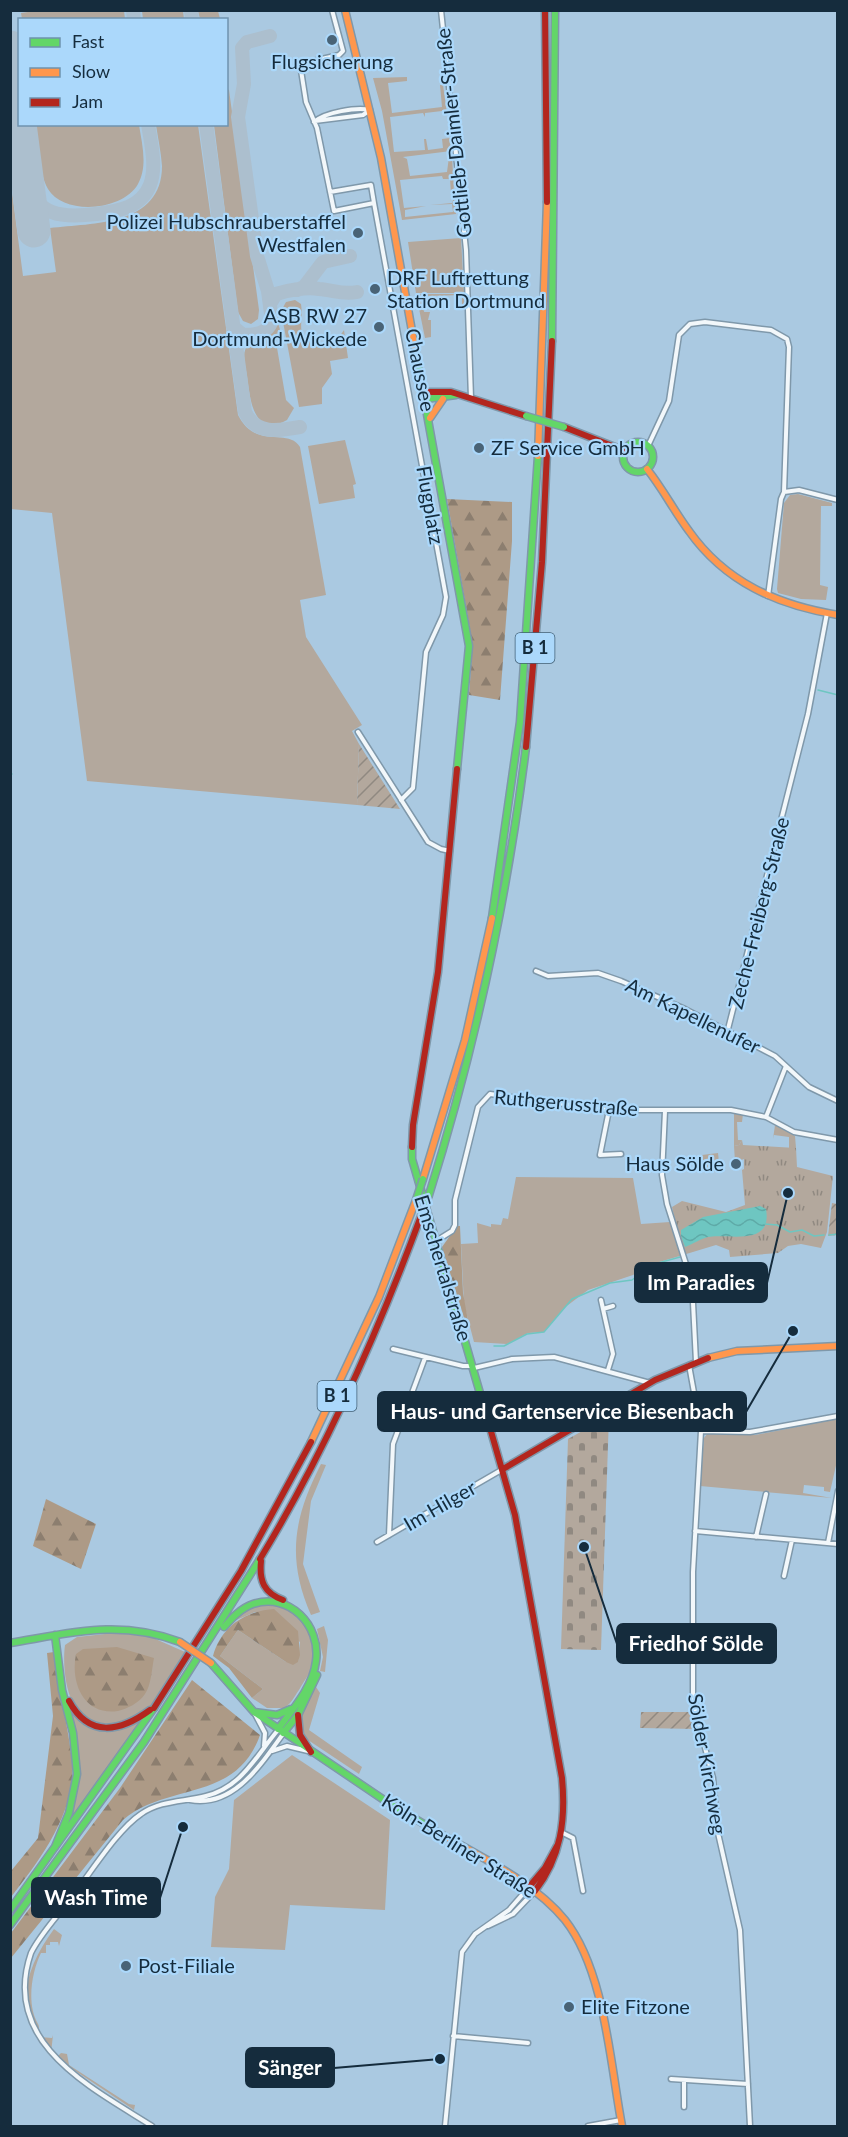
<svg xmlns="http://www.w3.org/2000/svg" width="848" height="2137" font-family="Lato,sans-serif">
  <defs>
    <pattern id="forest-firs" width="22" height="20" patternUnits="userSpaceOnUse" patternTransform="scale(1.5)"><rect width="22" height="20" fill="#ad9a86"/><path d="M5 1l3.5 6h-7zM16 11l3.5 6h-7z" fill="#8c7e6f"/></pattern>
    <pattern id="cemetery-stones" width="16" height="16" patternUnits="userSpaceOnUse" patternTransform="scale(1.5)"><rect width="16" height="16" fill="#b3a89d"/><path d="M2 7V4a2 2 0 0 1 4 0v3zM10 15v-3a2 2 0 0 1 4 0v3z" fill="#908981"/></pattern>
    <pattern id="park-tufts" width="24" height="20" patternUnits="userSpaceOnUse" patternTransform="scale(1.5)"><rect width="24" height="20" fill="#b3a89d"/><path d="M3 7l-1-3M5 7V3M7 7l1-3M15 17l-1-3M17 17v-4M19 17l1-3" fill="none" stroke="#908981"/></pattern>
    <pattern id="garden-furrows" width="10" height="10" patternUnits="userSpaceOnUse" patternTransform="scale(1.5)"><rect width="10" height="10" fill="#b3a89d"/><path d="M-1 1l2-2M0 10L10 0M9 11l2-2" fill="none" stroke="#908981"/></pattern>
    <pattern id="water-waves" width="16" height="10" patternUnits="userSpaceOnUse" patternTransform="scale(1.5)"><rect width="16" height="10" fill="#6ec6c1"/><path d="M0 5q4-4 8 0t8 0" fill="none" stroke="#5eaaa7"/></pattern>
  </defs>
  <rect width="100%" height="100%" fill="#aac9e1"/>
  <path fill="#b3a89d" d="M35,11h89l1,8h-103l-1,-6z
    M142,11h41l1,8h-41z
    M198,11h20l2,8h-20z
    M407,77v4l-19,2 4,30 50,-6 -2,-22h3l4,29h-4l-1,-3 -17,2v4l-2,-4 -33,4 4,35 31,-2 -1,-11h2l2,11 15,-2 -1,-9 8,-1 1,13 -48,6 4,2 3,17 37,-4 2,-15 3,-1 2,37h-3l-1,-14h-7l-1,-3 -42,4 4,28 22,-2 -21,4v7l48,-5 -1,-8 -22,1 22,-2 2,-5 2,16 -54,6 -20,-109 -9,-33z
    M227,89l2,1 30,220 -1,9 -7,5 -8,-3 -5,-9 -24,-187 12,-1z
    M36,125h103c3,19 9,41 -1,59 -15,27 -74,32 -90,5 -10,-18 -9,-45 -12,-64z
    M156,125h42l40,290c18,36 50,12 62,32l26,148 -26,5 6,37 56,88 -10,6 7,13 -2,61 -270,-24 -35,-268 -41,-4 -1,-332 13,99 33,-4 -6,-44c43,-5 112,-2 112,-62 -1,-14 -4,-28 -6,-41z
    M461,238l3,55h-48l-8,-51z
    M416,294h48l1,11h-3v-10l-36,1 -2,16h6l-2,8h3v17l-6,1z
    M295,300l6,4c2,12 -2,23 2,33l3,-1c14,20 29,8 38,-6l4,28 -18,3 2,13 -10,14v16l-23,3 -18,-96 5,-9z
    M278,323l3,10 -5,9 10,58 8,8 -7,12c-34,19 -37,-22 -40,-44 -1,-8 -5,-20 -1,-28 7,-13 25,-9 32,-25z
    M345,440l11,44 -3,1 2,13 -36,6 -11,-58z
    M798,494l34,9v3h-11l-1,79 8,2 -2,13 -25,-1 -23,-6 -1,-4 7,-86 6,-8z
    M734,1112l9,2 -1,8h-5l1,18h4l-3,5 -5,1z
    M775,1125l20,11 1,12h-7v-11l-15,-2 -1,4z
    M718,1153l2,18 -16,2 -2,-18z
    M516,1177l117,1 8,46 29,-2 13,33 -34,10 -16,10 -45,15 -24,18 -20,24 -16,1 -21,11 -33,-2 -10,-38 -3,-60 17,-1 -1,-20 14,4v-3l10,1 2,-7 5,1z
    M837,1419v42l-7,31 -6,-1v-4l-20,-2 -1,8 29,5 -132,-12 4,-48 3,-4 48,1z
    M321,1464l5,1 -15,36 -8,63 17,48 -9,3c-25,-57 -17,-98 10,-151z
    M260,1604c32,0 59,23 54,57 -2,10 -10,20 -15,29 -5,7 -8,14 -15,18h-17l-15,-10 11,-9 -43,-33 18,-26 48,32h12l2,-20 -45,-30 -21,9 14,-12z
    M324,1626l4,14 -3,32 -5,-1 3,-14 -6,-28z
    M124,1632l27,5 34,15c-13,19 -23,45 -41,60 -9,8 -18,11 -29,13 -45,10 -54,-49 -50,-80l12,-8z
    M316,1687l4,6 -11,37 53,37 -3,7 -54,-36c-11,-18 3,-35 11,-51z
    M70,1710c32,20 35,28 71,11l-74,105 8,-27z
    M292,1755l98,65 -5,90 -95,-5 -5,45 -74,-3 4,-50 14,-28 5,-69z
    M54,1929l8,6 -3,11 -1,-4h-8v3h-4v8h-5c-9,18 -15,51 -3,71 2,3 0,9 2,13l12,1 1,-3 -2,18c-39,-42 -27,-83 3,-124z
    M61,2053l6,1 2,11 60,39 6,1 -1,5 -78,-52z"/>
  <path fill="url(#forest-firs)" d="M447,499l65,3v39l-12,159 -31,-5 3,-40 -2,-26z
    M457,1226h3l3,67 6,33 -2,1 -25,-80z
    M46,1499l50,25 -15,45 -48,-23z
    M274,1609l24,22 2,24 -2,7 -5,3 -7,-3 -48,-32 -18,26 43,33 -11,9 -23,-30 -16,-12c8,-30 33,-45 61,-47z
    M117,1647l37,11c-2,10 -3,28 -9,36 -6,9 -18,15 -27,17 -34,5 -48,-28 -42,-57l7,-5z
    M54,1652c4,37 14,72 18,109 5,50 -32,99 -61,136v-26l27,-33 15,-122 -6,-63z
    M192,1680l68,55c-24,68 -93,47 -137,85l-112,138v-25l109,-145z"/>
  <path fill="url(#cemetery-stones)" d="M609,1416l-8,234 -40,-1 7,-210z"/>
  <path fill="url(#park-tufts)" d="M742,1140l1,5 53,3 1,19 36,9 -6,56 -6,16 -20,-4 -13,2 -10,7 -48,4 -1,-7 -13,-5 -33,10 -11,-48 10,-6 44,11 19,-7 -3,-35 2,-1v-10l-9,3 -1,-16 5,-1z"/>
  <path fill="url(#garden-furrows)" d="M359,744l41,65 -43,-4z
    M832,1203l5,1v31l-9,1z
    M641,1712h50l6,17 -57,-1z"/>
  <path fill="url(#water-waves)" d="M760,1206l6,3c7,39 -39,24 -58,28 -8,2 -15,7 -23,10l-4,-11v-6l22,-13z"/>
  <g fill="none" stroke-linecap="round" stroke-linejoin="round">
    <path stroke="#6ec6c1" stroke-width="1.5" d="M818,690l20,5
      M10,774h2
      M765,1224l12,1 13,7 12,-2 12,6 10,-1
      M829,1235l9,-1
      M494,1346h10l23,-12 17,-2 28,-33 38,-16 22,-3 19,-15 29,-8"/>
    <path stroke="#acbfce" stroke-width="14" d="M133,10l1,10
      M191,10l1,10
      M206,124l39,288c11,23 33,19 55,15
      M27,178c9,39 35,40 69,36 22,-3 45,-6 54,-29 7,-19 1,-41 -2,-61
      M297,290l7,-3 19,-25 27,-6
      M270,304l6,-10c12,-4 30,-7 43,-5 15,1 23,6 38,3
      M233,327l10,8c12,0 24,-1 29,-14l-4,-30 -11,-35 -19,-139 6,-33 -2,-36 5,-6 23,-6"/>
    <path stroke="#acbfce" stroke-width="33" d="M10,47l10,71
      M20,124l14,107"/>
    <g stroke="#7f98aa" stroke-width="7">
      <path id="street" d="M332,10l11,41 -4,4 -39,9 6,38 11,26 17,83 40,-8 72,394 -3,18 -17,37 -13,136 -12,12
        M441,10l25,240 5,148
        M315,121l48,-6 7,-5
        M314,122c11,-10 43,-15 56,-12
        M330,192l41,-7 3,18
        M648,446l21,-45 10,-66 11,-11 15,-2 66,8 16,9 2,8 -5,145
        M768,596l13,-97 3,-7 15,-2 39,10
        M358,732l70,110 13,7 9,2
        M536,971l12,5 50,-3 23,8 64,28 90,47 34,31 29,14
        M727,1033l81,-319 19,-101
        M609,1110l-9,45 21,-1
        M665,1111l-3,64 5,29 25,79 4,79
        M766,1117l20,-51
        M436,1241l16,-10 3,-6v-25l23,-93 12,-13 119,16h122l35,7 28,15 44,8
        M601,1300l12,54 -5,16
        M603,1309l10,-3
        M393,1349l70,17h8
        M689,1365l12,66 -8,141v130l20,76 5,55 22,97 10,196
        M474,1368l38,-9 42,-2 96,26
        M701,1431l49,1 88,-16
        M695,1531l143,13
        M389,1535l4,-91 32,-86
        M756,1537l10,-43
        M377,1542l126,-73
        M828,1543l10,-52
        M784,1576l8,-36
        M255,1714l10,19 -1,13
        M272,1751l15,-5 21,5
        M190,1800c44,8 71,-36 93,-66
        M561,1832l12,6 10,53
        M488,1926l25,-12 21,-22
        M453,2036l75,7
        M671,2079l77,5
        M684,2107v-27
        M152,2126c-60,-38 -152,-83 -121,-173 10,-20 27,-37 40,-55 19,-24 46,-68 70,-84 20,-14 43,-12 65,-18 36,-9 50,-40 72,-66
        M445,2126l17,-174 13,-18 34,-24 20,-23
        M588,2126l33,-6"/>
    </g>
    <g stroke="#7f98aa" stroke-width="9">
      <path id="fast" d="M552,341l3,-331
        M415,348l54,298 -12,123
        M426,399l30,-4
        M623 457a15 15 0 1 1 30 0a15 15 0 1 1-30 0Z
        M492,918l28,-196 18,-266
        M412,1147v12l72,248
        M429,1195c46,-147 78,-295 97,-448
        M224,1627c8,-9 17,-19 29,-23 36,-12 68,21 63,57 -3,26 -23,48 -38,68
        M55,1635l7,55 11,43 4,41 -8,39 -14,34
        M10,1643c61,-10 109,-24 170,-1
        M211,1663l43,49 130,88 45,27
        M254,1712l23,3 14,-6
        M283,1733l15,-18 19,-40
        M10,1910l144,-202
        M10,1925l134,-183 116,-183"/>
    </g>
    <g stroke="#7f98aa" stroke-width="9">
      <path id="slow" d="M345,10l36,148 34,190
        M430,418l13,-19
        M538,456l9,-254
        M647,469c16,20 27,42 42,62 36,51 88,74 149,84
        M423,1179l42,-139 27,-122
        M708,1358l29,-7 101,-5
        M311,1442l68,-145 37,-97
        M429,1827c43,26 104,53 136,93 40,51 45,143 57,206"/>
    </g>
    <g stroke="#7f98aa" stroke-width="9">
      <path id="jam" d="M545,10l2,192
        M425,392h26l75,24
        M564,427l61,24
        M526,747l16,-185 10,-221
        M412,1147l1,-22 25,-153 19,-203
        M484,1407l31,108 47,263c4,42 -1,79 -27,113
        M503,1469l152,-89 53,-22
        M260,1559c66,-109 117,-224 161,-343
        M261,1561c-2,20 3,32 22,39
        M69,1701c20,37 51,31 81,9
        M154,1708l87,-137 70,-129
        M298,1715l2,20 11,17
        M529,1887l16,-19 12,-22"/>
    </g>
    <use href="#street" stroke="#f2f7fa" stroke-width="4"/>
    <use href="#fast" stroke="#63d668" stroke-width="6"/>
    <use href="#slow" stroke="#ff974d" stroke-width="6"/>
    <use href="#jam" stroke="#b3261e" stroke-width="6"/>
    <g stroke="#7f98aa" stroke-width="9" stroke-linecap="butt">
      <path id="fast-bridge" d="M526,416l38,11
        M416,1200l7,-21
        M421,1216l8,-21"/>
    </g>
    <g stroke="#7f98aa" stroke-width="9" stroke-linecap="butt">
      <path id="slow-bridge" d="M180,1642l31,21"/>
    </g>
    <use href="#fast-bridge" stroke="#63d668" stroke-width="6"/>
    <use href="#slow-bridge" stroke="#ff974d" stroke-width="6"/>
  </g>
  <g fill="#496376" stroke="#abd8fb" stroke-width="2">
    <circle cx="332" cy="40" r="6"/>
    <circle cx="358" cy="233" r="6"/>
    <circle cx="375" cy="289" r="6"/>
    <circle cx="379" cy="327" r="6"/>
    <circle cx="479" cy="448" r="6"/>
    <circle cx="736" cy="1164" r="6"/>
    <circle cx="126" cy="1966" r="6"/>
    <circle cx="569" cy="2007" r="6"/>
  </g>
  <g text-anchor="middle" stroke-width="4.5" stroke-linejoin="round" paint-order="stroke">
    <g fill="#abd8fb" stroke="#426076" stroke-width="1.5">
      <rect x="515.5" y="633" width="39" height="30" rx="4.5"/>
      <rect x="317.5" y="1381" width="39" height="30" rx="4.5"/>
    </g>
    <g font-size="18" font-weight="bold" fill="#152c3d">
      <text x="535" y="654">B 1</text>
      <text x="337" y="1402">B 1</text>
    </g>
    <g font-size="20" fill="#152c3d" stroke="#abd8fb" text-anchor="start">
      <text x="332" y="69" text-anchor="middle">Flugsicherung</text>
      <text x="346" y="229" text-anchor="end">Polizei Hubschrauberstaffel<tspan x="346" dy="23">Westfalen</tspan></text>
      <text x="387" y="285">DRF Luftrettung<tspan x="387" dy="23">Station Dortmund</tspan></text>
      <text x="367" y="323" text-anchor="end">ASB RW 27<tspan x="367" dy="23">Dortmund-Wickede</tspan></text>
      <text x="491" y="455">ZF Service GmbH</text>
      <text x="724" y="1171" text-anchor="end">Haus Sölde</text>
      <text x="138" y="1973">Post-Filiale</text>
      <text x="581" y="2014">Elite Fitzone</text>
    </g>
    <g font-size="20" fill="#152c3d" stroke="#abd8fb">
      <text transform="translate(454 133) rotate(-96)" y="7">Gottlieb-Daimler-Straße</text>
      <text transform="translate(420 370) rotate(79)" y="7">Chaussee</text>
      <text transform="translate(430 505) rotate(80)" y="7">Flugplatz</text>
      <text transform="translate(759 913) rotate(-76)" y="7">Zeche-Freiberg-Straße</text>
      <text transform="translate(693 1016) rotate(26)" y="7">Am Kapellenufer</text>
      <text transform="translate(566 1103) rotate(5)" y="7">Ruthgerusstraße</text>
      <text transform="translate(443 1268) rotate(73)" y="7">Emschertalstraße</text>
      <text transform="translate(440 1506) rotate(-30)" y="7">Im Hilger</text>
      <text transform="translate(707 1764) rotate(80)" y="7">Sölder Kirchweg</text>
      <text transform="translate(459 1846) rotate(32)" y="7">Köln-Berliner Straße</text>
    </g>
  </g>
  <path fill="none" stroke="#152c3d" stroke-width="2" d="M788 1193L767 1283M793 1331L746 1412M584 1547L617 1644M183 1827L160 1898M440 2059L334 2068"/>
  <g fill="#152c3d" stroke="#abd8fb" stroke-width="2">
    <circle cx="788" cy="1193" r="6"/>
    <circle cx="793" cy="1331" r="6"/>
    <circle cx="584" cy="1547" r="6"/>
    <circle cx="183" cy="1827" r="6"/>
    <circle cx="440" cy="2059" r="6"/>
  </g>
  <g fill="#152c3d" stroke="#152c3d" stroke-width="2">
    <rect x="635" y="1263" width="132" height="39" rx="6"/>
    <rect x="378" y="1392" width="368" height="39" rx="6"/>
    <rect x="617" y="1624" width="159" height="39" rx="6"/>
    <rect x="32" y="1878" width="128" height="39" rx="6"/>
    <rect x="246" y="2048" width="88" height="39" rx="6"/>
  </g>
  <g font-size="21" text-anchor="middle" font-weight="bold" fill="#fff">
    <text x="701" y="1290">Im Paradies</text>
    <text x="562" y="1419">Haus- und Gartenservice Biesenbach</text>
    <text x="696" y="1651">Friedhof Sölde</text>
    <text x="96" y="1905">Wash Time</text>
    <text x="290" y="2075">Sänger</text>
  </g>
  <rect width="848" height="2137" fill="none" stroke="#152c3d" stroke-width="24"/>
  <rect x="18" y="18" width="210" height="108" fill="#abd8fb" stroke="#6f93af" stroke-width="1.5"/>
  <rect x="30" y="38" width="30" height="9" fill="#63d668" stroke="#6f93af" stroke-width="1.5"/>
  <text x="72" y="48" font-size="18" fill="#152c3d">Fast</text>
  <rect x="30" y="68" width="30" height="9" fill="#ff974d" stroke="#6f93af" stroke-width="1.5"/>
  <text x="72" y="78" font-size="18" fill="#152c3d">Slow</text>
  <rect x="30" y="98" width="30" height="9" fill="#b3261e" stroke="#6f93af" stroke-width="1.5"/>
  <text x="72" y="108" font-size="18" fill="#152c3d">Jam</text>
</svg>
